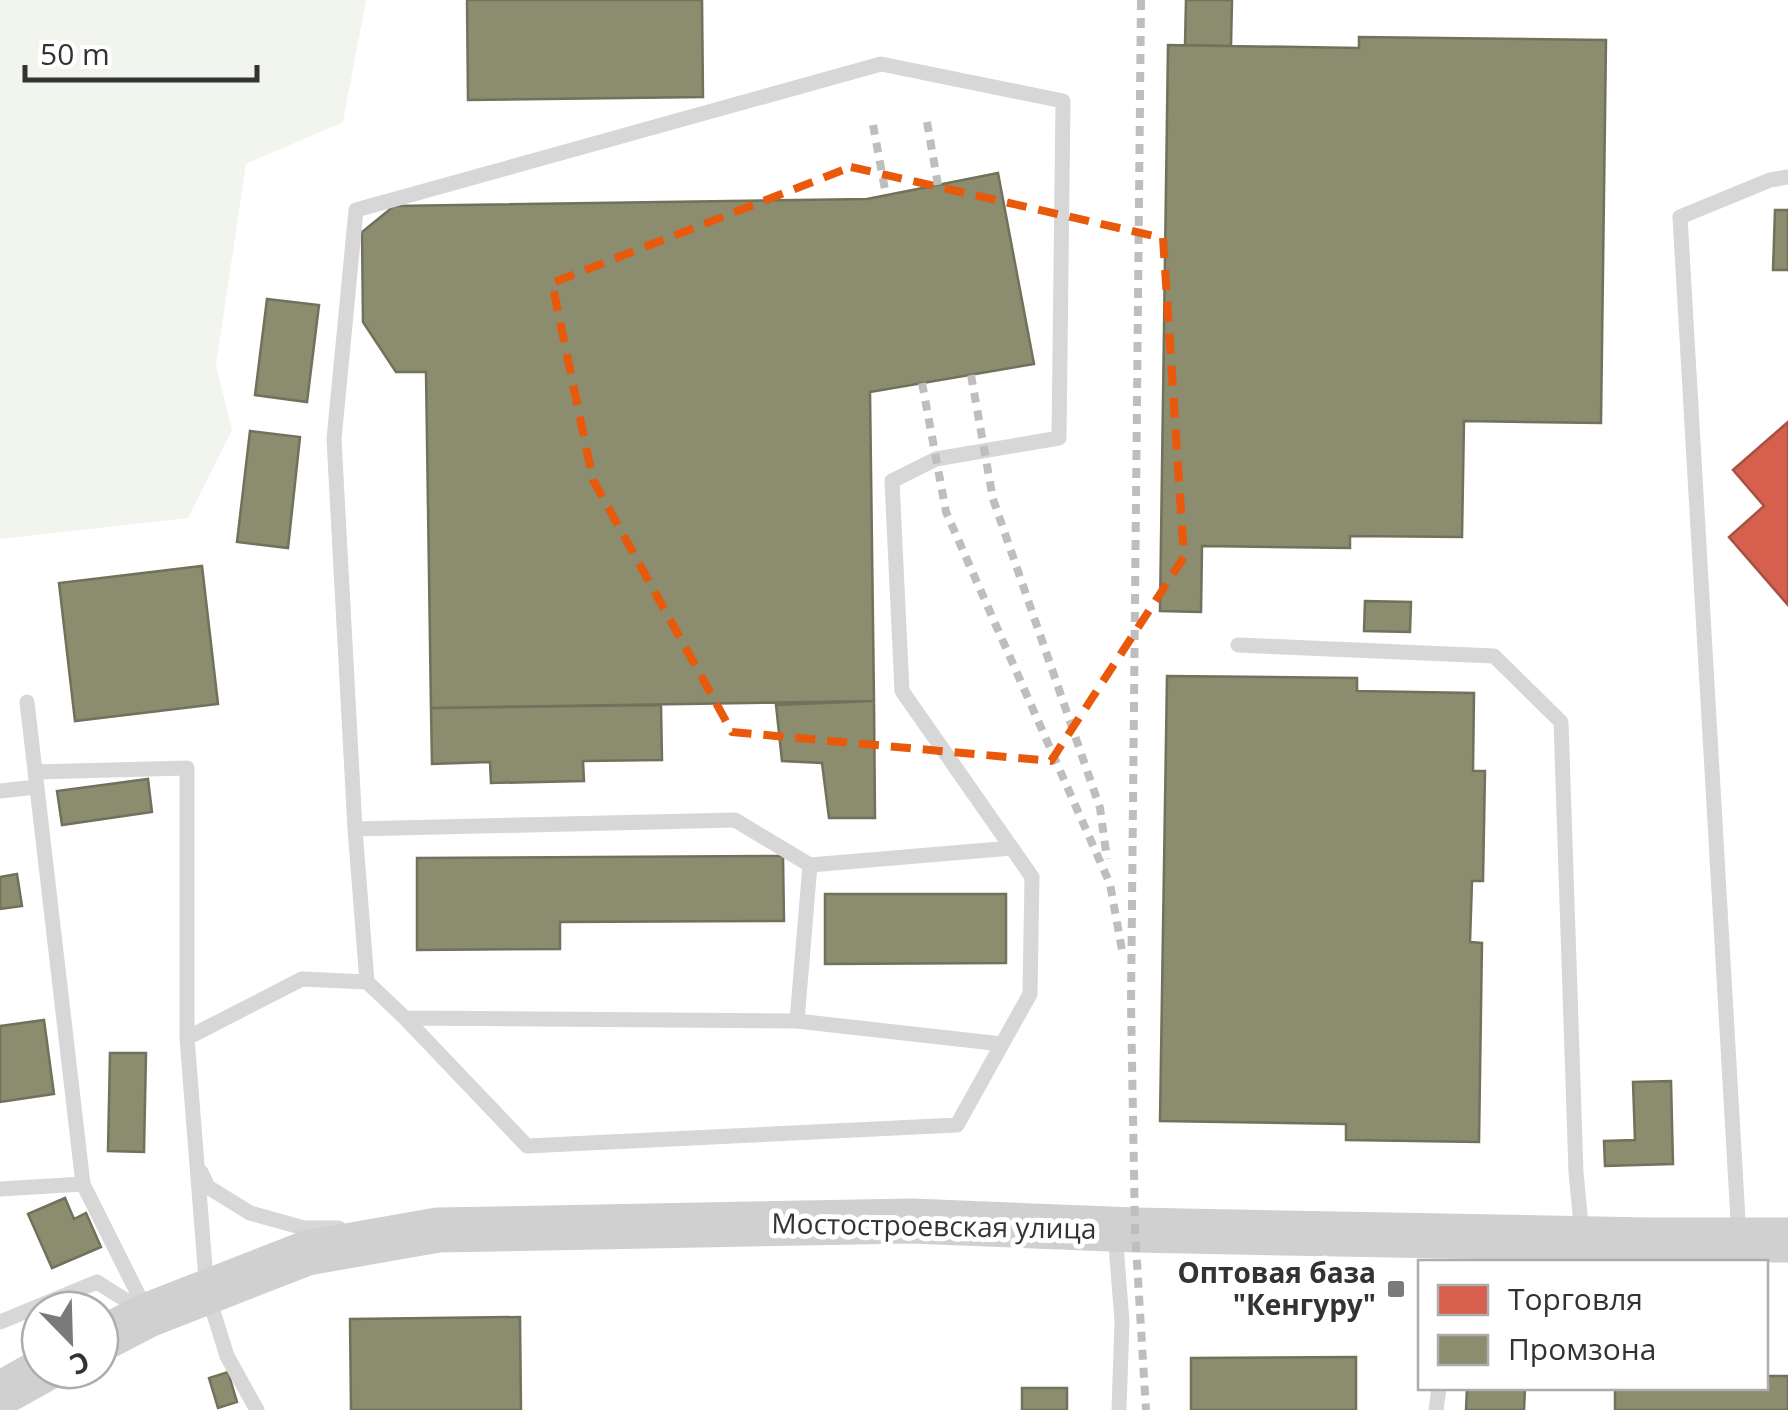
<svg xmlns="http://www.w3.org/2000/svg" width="1788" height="1410" font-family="'Open Sans',sans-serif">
  <rect width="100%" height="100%" fill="#fff"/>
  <path fill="#f1f5ed" d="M0,0h366l-23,122 -97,42 -30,201 16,65 -44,88 -188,21z"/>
  <path fill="#d6604d" stroke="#a55245" stroke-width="2.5" d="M1788,422v183l-59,-68 35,-31 -31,-36z"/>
  <path fill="#8c8c6e" stroke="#71715c" stroke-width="2.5" d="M467,0h235l1,97 -235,3z
    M1186,0h46l-1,46 -46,-1z
    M1359,37l247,3 -5,383 -137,-2 -2,116 -112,-1v12l-148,-2 -1,66 -41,-1 8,-566 191,3z
    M998,173l36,191 -164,28 4,309 -443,7 -5,-336h-30l-33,-50 -1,-90 32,-26 473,-7z
    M1775,210h13v60h-15z
    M267,299l52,6 -12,97 -52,-7z
    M250,431l50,6 -12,111 -51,-6z
    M202,566l16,138 -143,17 -16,-138z
    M1365,601l46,1 -1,30 -46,-1z
    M1167,676l190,2v13l117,2 -1,78h12l-2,110h-11l-2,61 12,1 -3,199 -133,-2v-16l-186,-3z
    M874,701l1,117h-46l-7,-55 -40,-2 -6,-56z
    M661,705l1,55 -79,1 1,20 -93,2 -1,-21 -58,2 -1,-56z
    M148,779l4,33 -90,13 -5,-34z
    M783,856l1,65 -224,1v27l-143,1v-92z
    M17,874l5,32 -22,3v-32z
    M825,894h181v69l-181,1z
    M44,1020l10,74 -54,8v-76z
    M110,1053h36l-2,99 -36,-1z
    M1671,1081l2,83 -68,2 -1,-25 31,-1 -2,-58z
    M65,1198l9,21 12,-6 15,34 -49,21 -24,-54z
    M520,1317l1,93h-170l-1,-91z
    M1356,1357v53h-165v-52z
    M228,1372l9,30 -19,6 -9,-30z
    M1766,1376h22v34h-173v-22h151z
    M1022,1388h45v22h-45z
    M1467,1388h58l-1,22h-58z"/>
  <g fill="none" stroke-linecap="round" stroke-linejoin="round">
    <path stroke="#d7d7d7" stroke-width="15" d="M1238,645l256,11 67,66 15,450 6,63
      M27,702l56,482 63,126
      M35,772l152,-4v270l20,254 20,64 30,54
      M0,791l36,-4
      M355,829l12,153
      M405,1018l392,3
      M187,1038l115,-59 65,3 38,36 122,128 430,-21 73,-131 2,-117 -130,-186 -10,-210 44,-22 123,-21 4,-337 -182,-37 -525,146 -22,229 21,390 380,-9 75,45
      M1002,1044l-205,-23 13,-156 202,-17
      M201,1172l7,15 42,26 54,15h35
      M0,1189l83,-5
      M1115,1232l7,89 -3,89
      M1739,1237l-59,-1020 90,-37 18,-3
      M0,1322l97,-40 44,28
      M1436,1410l3,-22"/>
    <path stroke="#d0d0d0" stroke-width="45" d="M100,1340l48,-25 159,-62 131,-23 474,-9 223,9 513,10h140
      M0,1394l43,-24"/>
    <path stroke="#bebebe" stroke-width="8" stroke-dasharray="10 8" stroke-linecap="butt" d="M1141,0l-10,1004 4,226 11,180
      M927,122l11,63
      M873,125l13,70
      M971,375l22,124 107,309 7,51
      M922,383l24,129 164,372 12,66"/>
  </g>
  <path fill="none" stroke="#e8590c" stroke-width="8" stroke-dasharray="20 12" stroke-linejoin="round" d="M851,167l312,71 21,319 -133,204 -319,-29 -139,-252 -41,-197z"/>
  <rect fill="#7a7a7a" stroke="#fff" stroke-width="4" x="1386" y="1279" width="20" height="20" rx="5"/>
  <g text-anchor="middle" stroke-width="10" stroke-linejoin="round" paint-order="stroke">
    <g font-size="28" fill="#333" stroke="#fff">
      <text transform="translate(934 1226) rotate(1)" y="10">Мостостроевская улица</text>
    </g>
    <g font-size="28" font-weight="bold" fill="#333" stroke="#fff" text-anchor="end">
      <text x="1376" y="1283">Оптовая база<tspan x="1376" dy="32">"Кенгуру"</tspan></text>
    </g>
  </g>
  <rect x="1418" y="1260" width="350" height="130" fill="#ffffff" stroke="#adadad" stroke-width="2.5"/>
  <rect x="1438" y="1285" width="50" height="30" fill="#d6604d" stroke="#adadad" stroke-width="2.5"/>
  <text x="1508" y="1310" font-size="30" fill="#333333">Торговля</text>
  <rect x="1438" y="1335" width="50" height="30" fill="#8c8c6e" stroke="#adadad" stroke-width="2.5"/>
  <text x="1508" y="1360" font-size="30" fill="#333333">Промзона</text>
  <g transform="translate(70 1340) rotate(157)"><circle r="48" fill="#ffffff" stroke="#adadad" stroke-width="2.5"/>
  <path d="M0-8L18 38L0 25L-18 38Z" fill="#7a7a7a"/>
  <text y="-15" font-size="28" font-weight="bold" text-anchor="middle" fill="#333333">С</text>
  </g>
  <path d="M25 65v15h232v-15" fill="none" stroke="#333333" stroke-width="5"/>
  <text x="40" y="65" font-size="30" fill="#333333" stroke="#ffffff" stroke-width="8" paint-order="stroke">50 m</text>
</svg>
